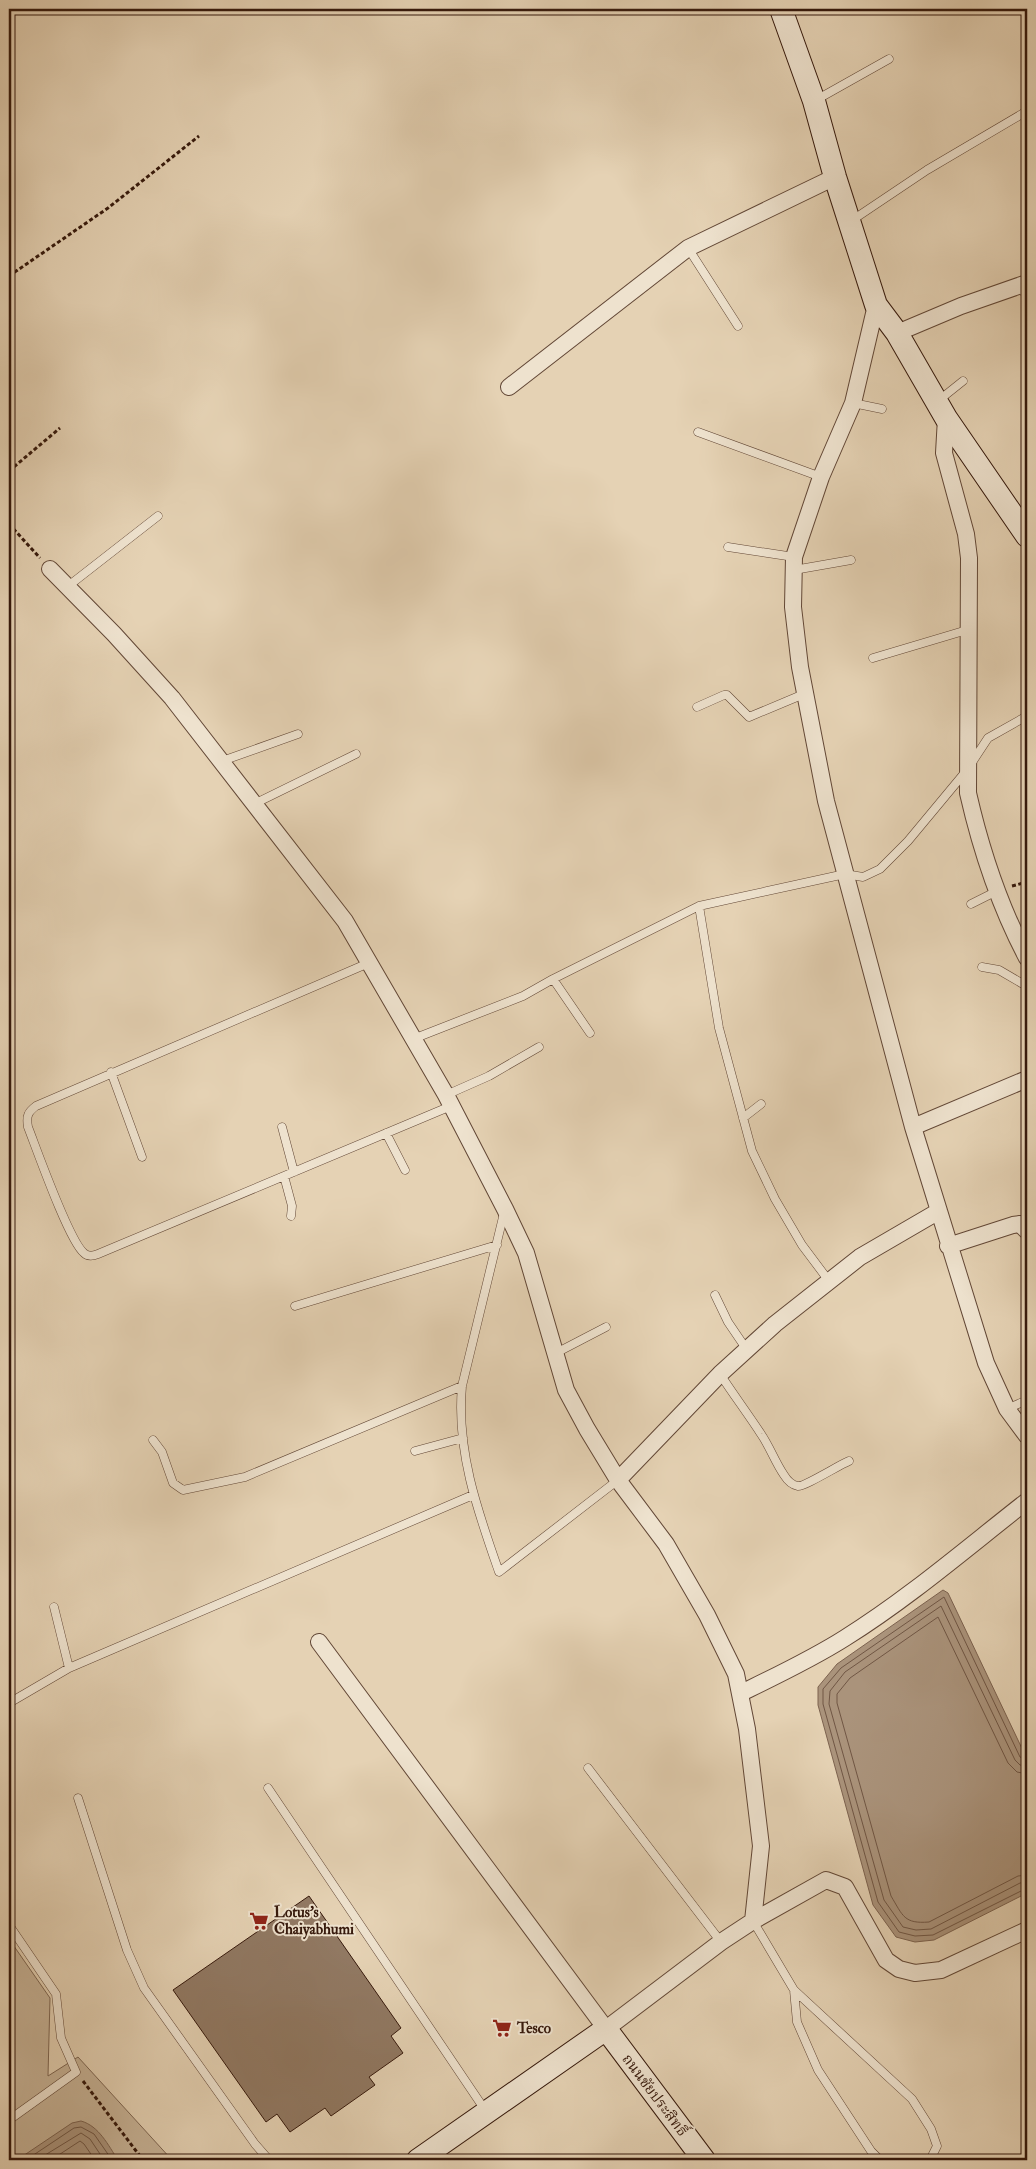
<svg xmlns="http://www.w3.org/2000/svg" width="1036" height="2169" font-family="'IM FELL Double Pica','Noto Serif Thai',serif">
  <rect width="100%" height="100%" fill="#e5d2b4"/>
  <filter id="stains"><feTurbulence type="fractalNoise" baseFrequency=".004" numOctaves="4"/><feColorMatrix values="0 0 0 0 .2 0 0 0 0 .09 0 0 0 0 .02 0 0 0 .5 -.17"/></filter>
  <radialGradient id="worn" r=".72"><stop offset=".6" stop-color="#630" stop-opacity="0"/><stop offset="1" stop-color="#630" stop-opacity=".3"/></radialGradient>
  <path fill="#c7b397" stroke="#7e6652" d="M9,1939l41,59 -2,78 30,-19 94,103h-163z"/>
  <path fill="#aa937b" stroke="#7c624f" d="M943,1590l5,3 79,166v134l-93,47 -19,2 -19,-5 -23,-32 -55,-200v-18l19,-23z
    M81,2121c18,5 27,24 37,39h-101l55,-37z"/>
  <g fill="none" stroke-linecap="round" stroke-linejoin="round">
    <path stroke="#705644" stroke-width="1" d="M1027,1760l-7,-3 -76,-160 -103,71 -18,21v15l55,198 21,30 16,4 18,-1 94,-47
      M1027,1766l-7,-1 -5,-5 -74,-154 -96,66 -15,19 -1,13 55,196 19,27 13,3 15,-1 89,-46 7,-1
      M1027,1774l-10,-2 -9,-9 -70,-146 -88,61 -13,16v9l54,193c12,20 13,28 38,26l89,-46 9,-1
      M26,2160l48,-32 7,-1 13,7 18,26
      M37,2160l44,-27 9,6 14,21
      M51,2160l29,-19 4,3 11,16"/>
  </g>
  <path fill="#917963" stroke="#36190c" d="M309,1896l92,132 -10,8 12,17 -34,24 6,8 -44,31 -6,-8 -35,24 -13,-18 -11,8 -93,-132z"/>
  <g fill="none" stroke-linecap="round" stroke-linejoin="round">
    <g stroke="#624736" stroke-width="9">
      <path id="lane" d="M816,100l73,-41
        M851,221l76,-51 100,-59
        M688,248l50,78
        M1020,286l7,11
        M938,401l25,-20
        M853,403l29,6
        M698,432l123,45
        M728,547l66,10
        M794,570l57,-10
        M67,587l91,-71
        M873,658l94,-28
        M697,707l27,-12h3l22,22 55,-23
        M222,761l76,-27
        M254,804l102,-50
        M971,904l26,-13
        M699,906l20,122 33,123 23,48 27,46 27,36
        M371,962l-335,144c-8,6 -10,10 -8,21 9,23 41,114 56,126 4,4 9,3 14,1l353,-148
        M982,967l17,3 24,14h4
        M553,979l37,54
        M413,1039l110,-43 30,-17 146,-73 146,-32 18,3 17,-8 28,-28 59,-71 21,-32 39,-22
        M111,1072l31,85
        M446,1095l43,-19 50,-29
        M743,1118l18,-14
        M282,1127l12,45
        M386,1133l19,37
        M284,1176l8,30 -1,10
        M504,1213l-42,173c-6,65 16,126 37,186l119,-92
        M715,1295l13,27 19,28
        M295,1306l202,-61
        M556,1353l50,-26
        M720,1374c13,20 28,40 41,60 9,13 14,28 23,41 3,5 8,10 14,11 6,1 41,-21 51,-25
        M1007,1409l20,-9
        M153,1440l9,12 11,31 10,7 62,-13 217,-91
        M415,1451l48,-13
        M54,1607l15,61
        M9,1703l60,-35 404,-173
        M588,1768l133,174
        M268,1788l217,322
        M78,1798l49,152 17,38 111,156 14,16
        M753,1921l41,69 118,109 19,30 6,17 -7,14
        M9,1925l47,69 5,44 15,34 -67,48
        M794,1990l3,32 21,48 53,81 9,9"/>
    </g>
    <g stroke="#624736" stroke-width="18">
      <path id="street" d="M876,305l-23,98 -32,74 -27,80 -1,50 7,60 26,134 87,326 73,236 21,46 20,27
        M897,333l64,-27 66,-23
        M509,387l179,-139 147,-71
        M946,418l-2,35 22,81 3,24 -1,235c13,57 32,114 59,165
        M50,569l64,65 58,64 173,223 101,174 59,114 21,44 40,137 21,39 31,51 48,64 41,71 29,59 11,55 14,117 -8,75 -32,21 -115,87 -287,-387
        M913,1127l114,-48
        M948,1246l65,-21 7,-1 7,7
        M618,1480l102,-106 55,-50 85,-67 79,-46
        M741,1693c35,-17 71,-34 104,-55 64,-40 123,-91 182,-137
        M753,1921l73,-41 19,7 41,73 13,9 16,4 26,-3 86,-40"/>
    </g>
    <g stroke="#36190c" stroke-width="24">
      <path id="secondary" d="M781,9l33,92 21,76 41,128 21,28 49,85 81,118
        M418,2160l188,-131 98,131"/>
    </g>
    <path stroke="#36190c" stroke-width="3" stroke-dasharray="4 2.5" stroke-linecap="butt" d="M9,276l99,-68 91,-72
      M9,471l51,-43
      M9,524l31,34
      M1012,886l15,-4
      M83,2081l60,79"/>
    <use href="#lane" stroke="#eee2ce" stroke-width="8"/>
    <use href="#street" stroke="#eee2ce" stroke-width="16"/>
    <use href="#secondary" stroke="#eee2ce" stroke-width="22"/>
  </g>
  <defs>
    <g id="supermarket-bare" transform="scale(1.5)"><path d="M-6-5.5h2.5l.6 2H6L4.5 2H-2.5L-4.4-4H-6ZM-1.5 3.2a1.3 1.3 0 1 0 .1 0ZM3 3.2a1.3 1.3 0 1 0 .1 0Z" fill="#8f2418" stroke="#eee2ce" stroke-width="2.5" paint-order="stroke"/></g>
  </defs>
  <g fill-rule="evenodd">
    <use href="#supermarket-bare" x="259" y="1921"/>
    <use href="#supermarket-bare" x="502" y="2028"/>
  </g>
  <g text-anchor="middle" stroke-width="4" stroke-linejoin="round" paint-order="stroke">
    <g font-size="15" font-weight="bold" fill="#36190c" stroke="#eee2ce" text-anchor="start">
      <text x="274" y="1917">Lotus’s<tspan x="274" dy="17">Chaiyabhumi</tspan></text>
      <text x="517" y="2033">Tesco</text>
    </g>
    <g font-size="15" fill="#36190c" stroke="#eee2ce">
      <text transform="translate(655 2095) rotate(53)" y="5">ถนนชัยประสิทธิ์</text>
    </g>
  </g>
  <rect width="1036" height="2169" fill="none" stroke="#e5d2b4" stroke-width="30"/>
  <rect x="10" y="10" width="1016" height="2149" fill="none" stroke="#36190c" stroke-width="2.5"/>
  <rect x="15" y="15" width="1006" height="2139" fill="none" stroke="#36190c"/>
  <rect width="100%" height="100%" filter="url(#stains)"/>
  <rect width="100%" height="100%" fill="url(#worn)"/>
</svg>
